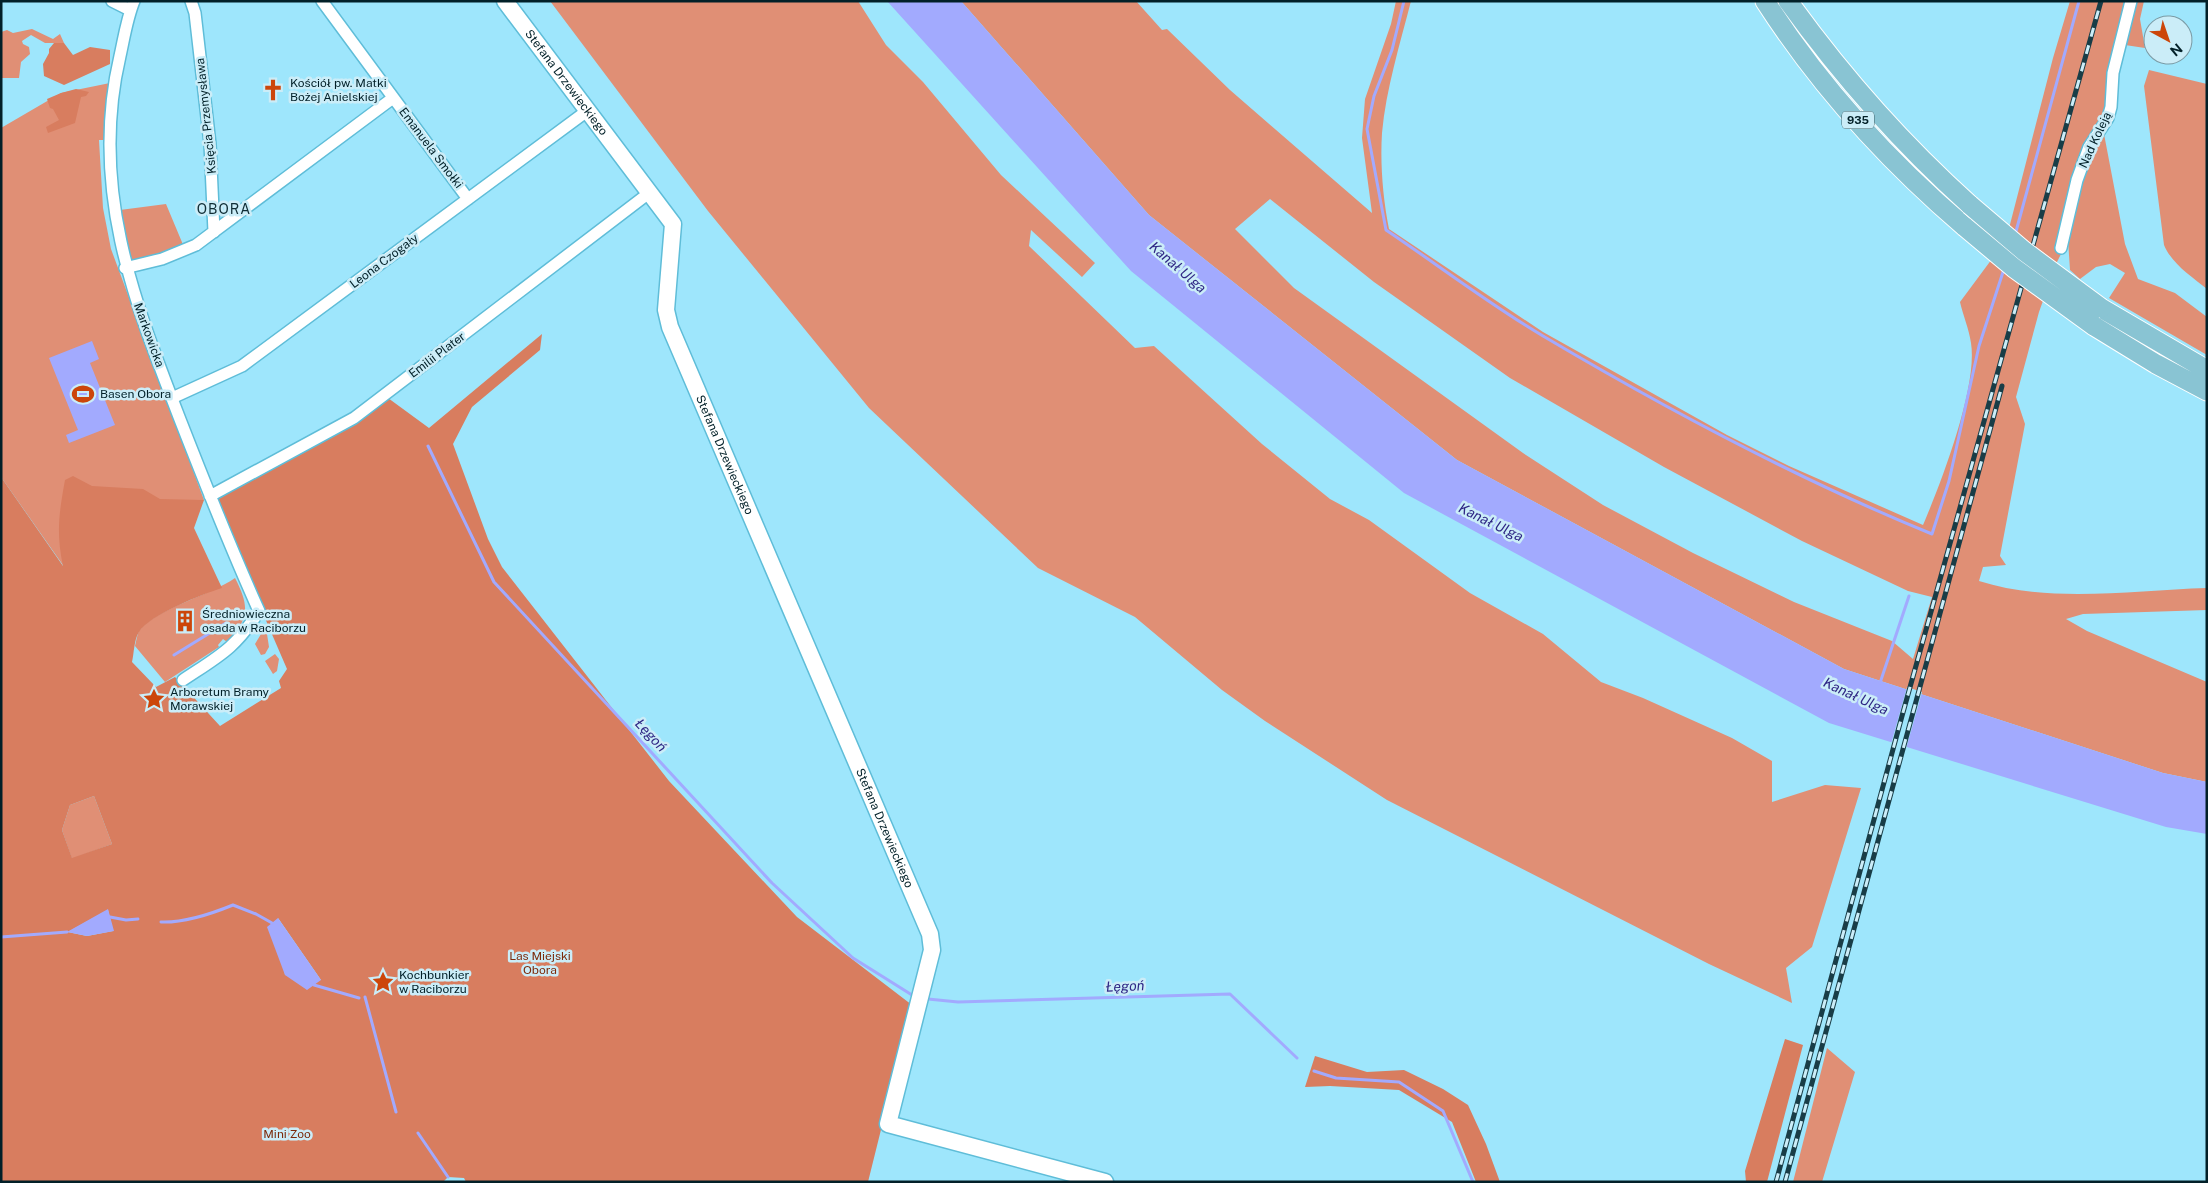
<svg xmlns="http://www.w3.org/2000/svg" width="2208" height="1183" font-family="'Public Sans',sans-serif">
  <rect width="100%" height="100%" fill="#9ee6fc"/>
  <path fill="#e08f75" fill-rule="evenodd" d="M550,1h308l28,44 37,37 78,93 94,88 -13,14 -51,-47 -2,16 106,102 19,-2 108,98 68,55 39,21 101,73 73,41 58,48 42,16 89,40 40,23v41l53,-17 36,3 -49,159 -26,21 6,35 -83,-39 -322,-164 -122,-79 -43,-31 -87,-73 -97,-49 -169,-160 -161,-197z
    M961,1h175l26,29 5,-1 63,61 142,123 -10,-75 3,-39 26,-75 5,-23h15c-11,43 -25,88 -29,132 -2,31 1,66 7,96l154,103 184,103 62,31 134,59c18,-42 55,-138 48,-182 -2,-14 -8,-28 -11,-41l46,-62 47,-182 17,-57h74l-4,18 5,29 -20,-3 -32,102 11,-13 21,110 13,35 37,14 32,24v38l-98,-57 16,-25 -15,-9 -14,3 -16,12 -10,-9 -2,-30 -11,22 -18,50 -23,85 9,27 -25,132 6,9 -23,2 -4,14c72,23 154,9 228,7v22l-124,4 -17,5 21,12 120,51v100l-44,-9 -319,-104 -387,-209 -308,-245zM1270,199l104,83 136,96 154,89 138,74 106,50 24,6 -19,62 -21,-18 -98,-39 -101,-49 -90,-48 -80,-52 -229,-165 -59,-59z
    M32,29l21,10 7,-5 4,9h-19l-14,-8 -9,6 1,3 6,3 1,7 -9,8 -2,16h-18v-46l6,-2 6,3z
    M2149,70l58,14v205c-16,-13 -35,-25 -43,-44l-20,-159z
    M110,83l-5,57h-6l4,68 8,41 93,251 -139,68 -64,-91v-349l60,-35z
    M166,204l18,43 -45,15 -7,-3 -6,-15 -6,-34z
    M235,578c15,29 14,41 -8,64l-4,-3 -5,6 1,2 -54,35 -30,-36c1,-4 2,-11 4,-15 16,-22 72,-36 96,-53z
    M264,629l3,5 2,13 -4,7 -4,1 -6,-11z
    M275,654l4,5 -2,12 -4,3 -8,-13z
    M94,796l18,48 -40,15 -10,-29 8,-25z
    M1827,1048l28,24 -33,110h-29z"/>
  <path fill="#d87d5f" fill-rule="evenodd" d="M54,43h10l9,12 17,-8 20,3v14l-46,21 -20,-9 -1,-12 6,-11v-4z
    M76,89l13,3 -3,4 -5,1 -6,26 -27,10 -2,-6 13,-7 -6,-11 -3,-1 -3,-9 14,-6z
    M542,334l-2,16 -68,57 -19,37 35,95 14,28 167,214 128,136 115,88 -44,177h-402l-2,-4 -16,-1 -5,5h-442v-705l62,89c-7,-33 -4,-53 2,-86l8,-4 19,10 51,3 17,10 44,1 -10,28 28,60c-19,6 -73,27 -83,44 -5,7 -5,22 -7,30l24,25 19,-10 45,49 61,-38 -2,-7 8,-12 -74,-171 175,-100 41,30zM94,796l18,48 -40,14 -10,-28 8,-25zM108,910l5,21 -26,5 -19,-4zM278,918l43,62 -36,-5z
    M1785,1039l18,6 -36,137h-21l-1,-11z
    M1315,1056l52,16 37,-2 39,19 25,16 18,39 14,38h-24l-24,-60 -53,-32 -69,-4 -25,1z"/>
  <path fill="#a2aafe" d="M887,1h74l188,214 308,245 387,209 319,104 44,9v52l-41,-7 -337,-104 -425,-230 -273,-222z
    M92,341l7,18 -9,4 25,62 -46,18 -3,-8 12,-5 -29,-72z
    M108,909l6,22 -27,5 -20,-4z
    M278,918l43,62 -14,10 -22,-15 -18,-48z"/>
  <path fill="#9ee6fc" d="M1907,687l15,5 -16,57 -15,-5z"/>
  <g fill="none" stroke-linecap="round" stroke-linejoin="round">
    <path stroke="#a2aafe" stroke-width="3" d="M1404,1l-12,49 -18,46 -7,33 19,101c52,35 103,74 157,106 125,74 254,143 389,198l17,-53 30,-135 25,-77
      M2015,235l64,-234
      M428,446l66,136 278,301 81,75 59,37
      M174,655l52,-32
      M1880,683l29,-87
      M110,917l16,3 12,-1
      M161,922c24,1 50,-8 72,-17l23,9 16,9
      M1,937l66,-5
      M314,985l45,13
      M365,997l31,115
      M928,999l30,3 272,-8 67,64
      M1314,1071l22,7 63,4 44,29 30,71
      M418,1133l30,44"/>
    <g stroke="#5fbdd8" stroke-width="14">
      <path id="street" d="M112,1l18,9
        M134,1c-7,17 -10,37 -14,55 -31,132 14,245 61,366 25,64 50,127 78,189 -24,38 -40,45 -76,69
        M191,1l4,12 15,131 4,88
        M322,1l146,198
        M2061,248l16,-68 12,-33 19,-29 3,-11 2,-34 18,-72
        M125,268l37,-9 34,-14 197,-147
        M172,398l70,-32 345,-255
        M210,496l144,-78 295,-225"/>
    </g>
    <g stroke="#5fbdd8" stroke-width="19">
      <g id="secondary">
        <path id="s1" d="M505,1l168,223 -7,86 4,17 260,607 2,16 -44,174 217,58"/>
      </g>
    </g>
    <g stroke="#fff" stroke-width="21">
      <path id="primary" d="M1765,1c54,84 124,161 200,226
        M1788,1c54,75 113,142 182,204
        M2101,308l106,62
        M2094,326l62,38 51,27"/>
    </g>
    <use href="#street" stroke="#fff" stroke-width="11"/>
    <use href="#secondary" stroke="#fff" stroke-width="16"/>
    <use href="#primary" stroke="#89c4d3" stroke-width="19"/>
    <g stroke="#193d47" stroke-width="5">
      <path id="rail" d="M1776,1182l126,-466 199,-715
        M1785,1182l217,-796"/>
    </g>
    <use href="#rail" stroke="#cbedf8" stroke-width="3" stroke-dasharray="9" stroke-linecap="butt"/>
    <g stroke="#fff" stroke-width="21" stroke-linecap="butt">
      <path id="primary-bridge" d="M1970,205l54,46 77,57
        M1965,227l49,41 80,58"/>
    </g>
    <use href="#primary-bridge" stroke="#89c4d3" stroke-width="19"/>
  </g>
  <defs>
    <g id="church-bare" transform="scale(1.725)"><path d="M-1.2-6h2.4v3.5h3.3v2.4h-3.3V6h-2.4V-.1h-3.3v-2.4h3.3Z" fill="#cc460a" stroke="#cbedf8" stroke-width="2.5" paint-order="stroke"/></g>
    <g id="stadium-bare" transform="scale(1.725)"><path d="M0-5a6.5 5 0 1 0 0 10a6.5 5 0 1 0 0-10ZM-3.5-1.8h7v3.6h-7Z" fill="#cc460a" stroke="#cbedf8" stroke-width="2.5" paint-order="stroke"/></g>
    <g id="building-bare" transform="scale(1.725)"><path d="M-4-6H4V6H1V3H-1V6H-4ZM-2.5-4.3h1.7v1.8h-1.7ZM.8-4.3h1.7v1.8H.8ZM-2.5-1h1.7V.8h-1.7ZM.8-1h1.7V.8H.8Z" fill="#cc460a" stroke="#cbedf8" stroke-width="2.5" paint-order="stroke"/></g>
    <g id="sight-bare" transform="scale(1.725)"><path d="M0-6L1.8-2.2L6-1.7L2.9 1.2L3.7 5.4L0 3.3L-3.7 5.4L-2.9 1.2L-6-1.7L-1.8-2.2Z" fill="#cc460a" stroke="#cbedf8" stroke-width="2.5" paint-order="stroke"/></g>
  </defs>
  <g fill-rule="evenodd">
    <use href="#church-bare" x="273" y="90"/>
    <use href="#stadium-bare" x="83" y="394"/>
    <use href="#building-bare" x="185" y="621"/>
    <use href="#sight-bare" x="154" y="699"/>
    <use href="#sight-bare" x="383" y="982"/>
  </g>
  <g text-anchor="middle" stroke-width="5" stroke-linejoin="round" paint-order="stroke">
    <rect fill="#cbedf8" stroke="#3e5e66" stroke-width="1" x="1842" y="111.5" width="32" height="17" rx="4"/>
    <g font-size="11" font-weight="bold" fill="#022028">
      <text x="1858" y="124">935</text>
    </g>
    <g font-size="12" fill="#022028" stroke="#cbedf8" text-anchor="start">
      <text x="290" y="87">Kościół pw. Matki<tspan x="290" dy="14">Bożej Anielskiej</tspan></text>
      <text x="100" y="398">Basen Obora</text>
      <text x="202" y="618">Średniowieczna<tspan x="202" dy="14">osada w Raciborzu</tspan></text>
      <text x="170" y="696">Arboretum Bramy<tspan x="170" dy="14">Morawskiej</tspan></text>
      <text x="399" y="979">Kochbunkier<tspan x="399" dy="14">w Raciborzu</tspan></text>
    </g>
    <g font-size="12" fill="#022028" stroke="#cbedf8">
      <text dy="4" stroke="none"><textPath href="#s1" startOffset="102">Stefana Drzewieckiego</textPath></text>
      <text transform="translate(206 116) rotate(-96)" y="4">Księcia Przemysława</text>
      <text transform="translate(2095 140) rotate(-65)" y="4">Nad Koleją</text>
      <text transform="translate(431 148) rotate(53)" y="4">Emanuela Smołki</text>
      <text transform="translate(384 261) rotate(-37)" y="4">Leona Czogały</text>
      <text transform="translate(149 335) rotate(70)" y="4">Markowicka</text>
      <text transform="translate(437 355) rotate(-37)" y="4">Emilii Plater</text>
      <text dy="4" stroke="none"><textPath href="#s1" startOffset="522">Stefana Drzewieckiego</textPath></text>
      <text dy="4" stroke="none"><textPath href="#s1" startOffset="928">Stefana Drzewieckiego</textPath></text>
    </g>
    <g font-size="12" fill="#7c2a0a" stroke="#cbedf8">
      <text x="540" y="960">Las Miejski<tspan x="540" dy="14">Obora</tspan></text>
      <text x="287" y="1138">Mini Zoo</text>
    </g>
    <g font-size="14" letter-spacing="1" fill="#102e36" stroke="#cbedf8">
      <text x="224" y="214">OBORA</text>
    </g>
    <g font-size="14" font-style="italic" fill="#2f2785" stroke="#cbedf8">
      <text transform="translate(1178 267) rotate(41)" y="5">Kanał Ulga</text>
      <text transform="translate(1491 522) rotate(26)" y="5">Kanał Ulga</text>
      <text transform="translate(1856 696) rotate(25)" y="5">Kanał Ulga</text>
      <text transform="translate(651 735) rotate(47)" y="5">Łęgoń</text>
      <text transform="translate(1125 986) rotate(-2)" y="5">Łęgoń</text>
    </g>
  </g>
  <rect width="2208" height="1183" fill="none" stroke="#022028" stroke-width="5"/>
  <g transform="translate(2168 40) rotate(140)"><circle r="24" fill="#cbedf8" stroke="#7b9ba5"/>
  <path d="M0-4L9 19L0 12L-9 19Z" fill="#cc460a"/>
  <text y="-8" font-size="14" font-weight="bold" text-anchor="middle" fill="#022028">N</text>
  </g>
</svg>
